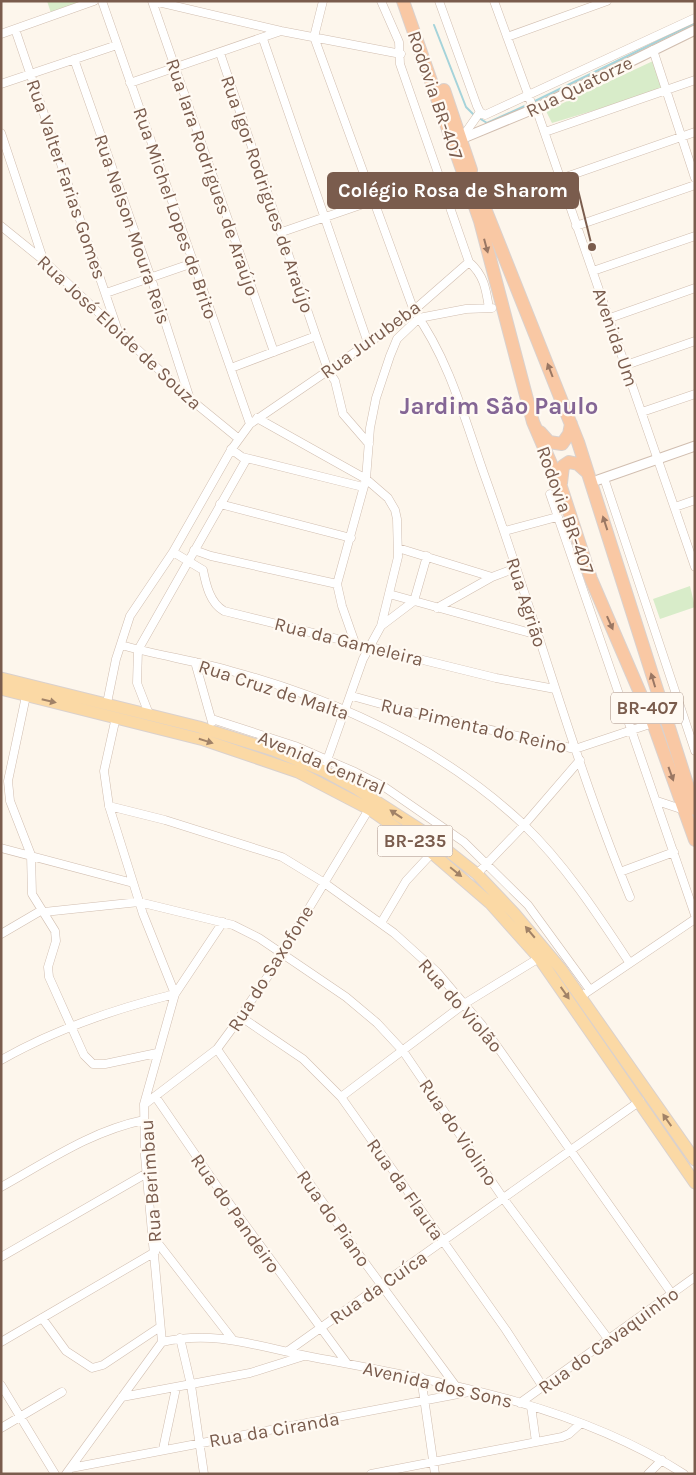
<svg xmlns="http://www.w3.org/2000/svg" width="696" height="1475" font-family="Karla,sans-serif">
  <rect width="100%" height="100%" fill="#fdf6ec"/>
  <path fill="#d8ecc9" d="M47,1h34l1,5 -30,10z
    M653,61l9,29 -110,33 -6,-12z
    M690,586l5,21 -35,12 -7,-20z"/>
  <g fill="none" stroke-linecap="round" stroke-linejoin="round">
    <path stroke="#a5d3da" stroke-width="2" d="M434,25l32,82 9,9
      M533,102l162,-79
      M479,118l8,5 42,-19"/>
    <g stroke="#d1beb0" stroke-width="9">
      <path id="minor" d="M102,1l148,423
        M152,1l122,351
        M154,1l127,30 120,23
        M323,1l-9,36 100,274c35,48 51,109 70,163 51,141 89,285 146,423
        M381,1l18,41 1,22 69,198
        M439,1l38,105 3,6 5,3 210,-97
        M494,1l39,107
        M15,29l102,299
        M1,34l93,-33
        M507,37l100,-36
        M263,39l105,304
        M653,50l42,128
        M220,53l96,283 12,34 7,11 8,33 26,30
        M74,59l77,219 39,121
        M130,83l151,-52
        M1,84l116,-39
        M536,108l159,459
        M545,132l150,-52
        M1,133l42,126
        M461,139l19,-27
        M560,179l135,-47
        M1,226l42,34 147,139 49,40
        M576,226l119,-41
        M282,232l90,-31
        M593,271l102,-35
        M106,293l87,-30
        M610,318l85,-30
        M626,365l69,-24
        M231,368l85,-32
        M642,412l53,-18
        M257,418l109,61 22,19 7,12 2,9 1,38 -17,69 -18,33 -38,107
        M242,457l121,30
        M604,478l91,273
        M550,494l145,421
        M220,504l131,34
        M675,507l20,-7
        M505,531l52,-14
        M398,548l94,29
        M194,550l17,6 126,28
        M173,552l30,18c3,15 7,33 21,41l272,67 59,11
        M389,594l149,41
        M414,601l13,-45
        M437,608l55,-31 24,-9
        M381,626l33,-25
        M355,643l-13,-37 -5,-22 29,-105 4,-51 6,-30 14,-42 7,-17 22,-21 47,-9 26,-1
        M121,645c36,10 74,16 110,26 107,29 211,77 292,153 41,39 75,91 106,138
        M195,662l17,60
        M26,696l-18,85 2,20 21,54 1,39 23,37 1,10 -8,26 1,10 35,78 9,9h12l52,-11
        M352,696l47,13 176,40 78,-26
        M107,703l9,-44 14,-43 43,-64 58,-102 19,-26 155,-106 64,-56c15,13 17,27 20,46
        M149,714l-12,-31 1,-33 108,-190 -15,-11
        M212,719l83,27 60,26 28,14 81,56 64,63 62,85
        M657,801l27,9
        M109,806l56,14 117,37 41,25 71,51 43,39 45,53 190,269
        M1,848l132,35
        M620,872l54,-20
        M477,874l47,-49 56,-65
        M44,912l95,-10 94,23 26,13 87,59 31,26 26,28 100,147 106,142
        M381,923l25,-42 26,-28
        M1,934l41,-24
        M580,997l115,-78
        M241,1017l62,42 38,38 165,233 37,57
        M217,1049l140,203 98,133
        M1,1060c55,-31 113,-51 174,-66l-32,-80 -34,-108 -5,-35 12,-54
        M155,1096l66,96 125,170
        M341,1097l123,-93 75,-46
        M145,1104l72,-55 14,-19 37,-54 101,-167
        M1,1187c47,-26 90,-56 143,-67
        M154,1238l79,102
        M1,1257l146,-84
        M42,1318l24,33 26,17 11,-3 57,-38
        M180,1338l11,47 13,89
        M1,1342l154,-90
        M162,1342l-17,-186 -1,-52 31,-110 48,-72
        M288,1351l352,-250
        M421,1377l14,97
        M1,1385l54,89
        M122,1397l128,-24 54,-17
        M520,1403l175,-126
        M531,1406l5,36
        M1,1428l61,-36
        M163,1449l13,-61
        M71,1468l403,-77
        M66,1474l96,-132c53,-12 94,4 145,14 129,25 264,46 377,118
        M371,1474l191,-37 7,-3 11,-10
        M648,1474l14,-14"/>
    </g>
    <g stroke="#d1beb0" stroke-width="11">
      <path id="tertiary" d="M461,139l75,-31 159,-78
        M598,480l97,-34"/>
    </g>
    <g stroke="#dad1cd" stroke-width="13">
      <path id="primary" d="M1,678l198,49 74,23 51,21 33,18 67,43 53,42 37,39 47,56 134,191
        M1,689l203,51 94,32 71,37 63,44 58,50 49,55 156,225"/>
    </g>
    <g stroke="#dad1cd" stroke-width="14">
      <path id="trunk" d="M403,1l77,220 53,201 28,65 30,92 62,144 42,117
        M444,90l27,80
        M484,206l94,236 117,367
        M540,432l9,10 13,2 7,-10 2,-10
        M561,483l2,-17 6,-4 9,2 10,9"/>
    </g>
    <use href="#minor" stroke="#fff" stroke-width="8"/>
    <use href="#tertiary" stroke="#fff" stroke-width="9"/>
    <use href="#primary" stroke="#fbd9a5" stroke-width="11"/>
    <use href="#trunk" stroke="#f9c8a4" stroke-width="12"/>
  </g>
  <defs><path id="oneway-solid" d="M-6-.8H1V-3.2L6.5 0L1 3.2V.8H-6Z" transform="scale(1.25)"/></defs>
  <g fill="#9a7763">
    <use href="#oneway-solid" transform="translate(486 246) rotate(75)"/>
    <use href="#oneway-solid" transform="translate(550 370) rotate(-111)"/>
    <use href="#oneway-solid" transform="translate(605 523) rotate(-108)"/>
    <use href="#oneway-solid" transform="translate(610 623) rotate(66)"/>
    <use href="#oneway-solid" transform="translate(653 680) rotate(-107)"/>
    <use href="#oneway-solid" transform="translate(671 774) rotate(70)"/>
  </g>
  <g fill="#a18267">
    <use href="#oneway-solid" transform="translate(49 701) rotate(13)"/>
    <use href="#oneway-solid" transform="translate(206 741) rotate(17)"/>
    <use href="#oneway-solid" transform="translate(396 814) rotate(-146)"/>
    <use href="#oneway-solid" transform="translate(456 872) rotate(39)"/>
    <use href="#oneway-solid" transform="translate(530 932) rotate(-130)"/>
    <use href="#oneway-solid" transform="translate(565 993) rotate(55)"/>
    <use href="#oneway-solid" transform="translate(667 1120) rotate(-125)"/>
  </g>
  <g text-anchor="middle" stroke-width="4.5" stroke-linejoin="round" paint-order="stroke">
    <g fill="#fffaf3" stroke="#a28b7f" stroke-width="1">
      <rect x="611" y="692.5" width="72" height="31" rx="4"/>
      <rect x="377.5" y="825.5" width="75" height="31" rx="4"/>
    </g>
    <g font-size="18" font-weight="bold" fill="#7a5c4d">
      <text x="647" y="714">BR-407</text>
      <text x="415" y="847">BR-235</text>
    </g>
    <g font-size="19" fill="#7a5c4d" stroke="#fffaf3">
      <text transform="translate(579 86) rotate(-26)" y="7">Rua Quatorze</text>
      <text transform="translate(436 95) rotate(71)" y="7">Rodovia BR-407</text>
      <text transform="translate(213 177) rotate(71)" y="7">Rua Iara Rodrigues de Araújo</text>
      <text transform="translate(67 179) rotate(71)" y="7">Rua Valter Farias Gomes</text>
      <text transform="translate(268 194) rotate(71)" y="7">Rua Igor Rodrigues de Araújo</text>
      <text transform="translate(176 213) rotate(71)" y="7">Rua Michel Lopes de Brito</text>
      <text transform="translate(133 229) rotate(71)" y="7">Rua Nelson Moura Reis</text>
      <text transform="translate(120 332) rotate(43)" y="7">Rua José Eloide de Souza</text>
      <text transform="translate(616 337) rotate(71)" y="7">Avenida Um</text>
      <text transform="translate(370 339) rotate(-36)" y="7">Rua Jurubeba</text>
      <text transform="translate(566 510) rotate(70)" y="7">Rodovia BR-407</text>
      <text transform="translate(527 602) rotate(72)" y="7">Rua Agrião</text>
      <text transform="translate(349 641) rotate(14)" y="7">Rua da Gameleira</text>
      <text transform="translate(274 689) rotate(18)" y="7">Rua Cruz de Malta</text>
      <text transform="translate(474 725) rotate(13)" y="7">Rua Pimenta do Reino</text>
      <text transform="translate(322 762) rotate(23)" y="7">Avenida Central</text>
      <text transform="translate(270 968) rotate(-58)" y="7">Rua do Saxofone</text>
      <text transform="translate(461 1005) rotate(49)" y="7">Rua do Violão</text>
      <text transform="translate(459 1132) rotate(56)" y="7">Rua do Violino</text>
      <text transform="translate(150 1181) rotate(-94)" y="7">Rua Berimbau</text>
      <text transform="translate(406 1189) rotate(55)" y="7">Rua da Flauta</text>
      <text transform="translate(236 1213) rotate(55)" y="7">Rua do Pandeiro</text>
      <text transform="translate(334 1218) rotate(55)" y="7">Rua do Piano</text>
      <text transform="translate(378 1287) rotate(-35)" y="7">Rua da Cuíca</text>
      <text transform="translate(608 1340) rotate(-36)" y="7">Rua do Cavaquinho</text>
      <text transform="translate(438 1384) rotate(13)" y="7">Avenida dos Sons</text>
      <text transform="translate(274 1429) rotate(-10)" y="7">Rua da Ciranda</text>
    </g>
    <g font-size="24" font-weight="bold" fill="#846695" stroke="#fffaf3">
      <text x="499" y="414">Jardim São Paulo</text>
    </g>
  </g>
  <path fill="none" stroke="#7a5c4d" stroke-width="2" d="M592 247L578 190"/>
  <circle fill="#7a5c4d" stroke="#fffaf3" stroke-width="2" cx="592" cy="247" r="5"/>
  <rect fill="#7a5c4d" stroke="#7a5c4d" stroke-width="2" x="328" y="173" width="250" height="35" rx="5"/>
  <g font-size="20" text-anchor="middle" font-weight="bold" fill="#fff">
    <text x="453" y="197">Colégio Rosa de Sharom</text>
  </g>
  <rect width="696" height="1475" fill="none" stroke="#7a5c4d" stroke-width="5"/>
</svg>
